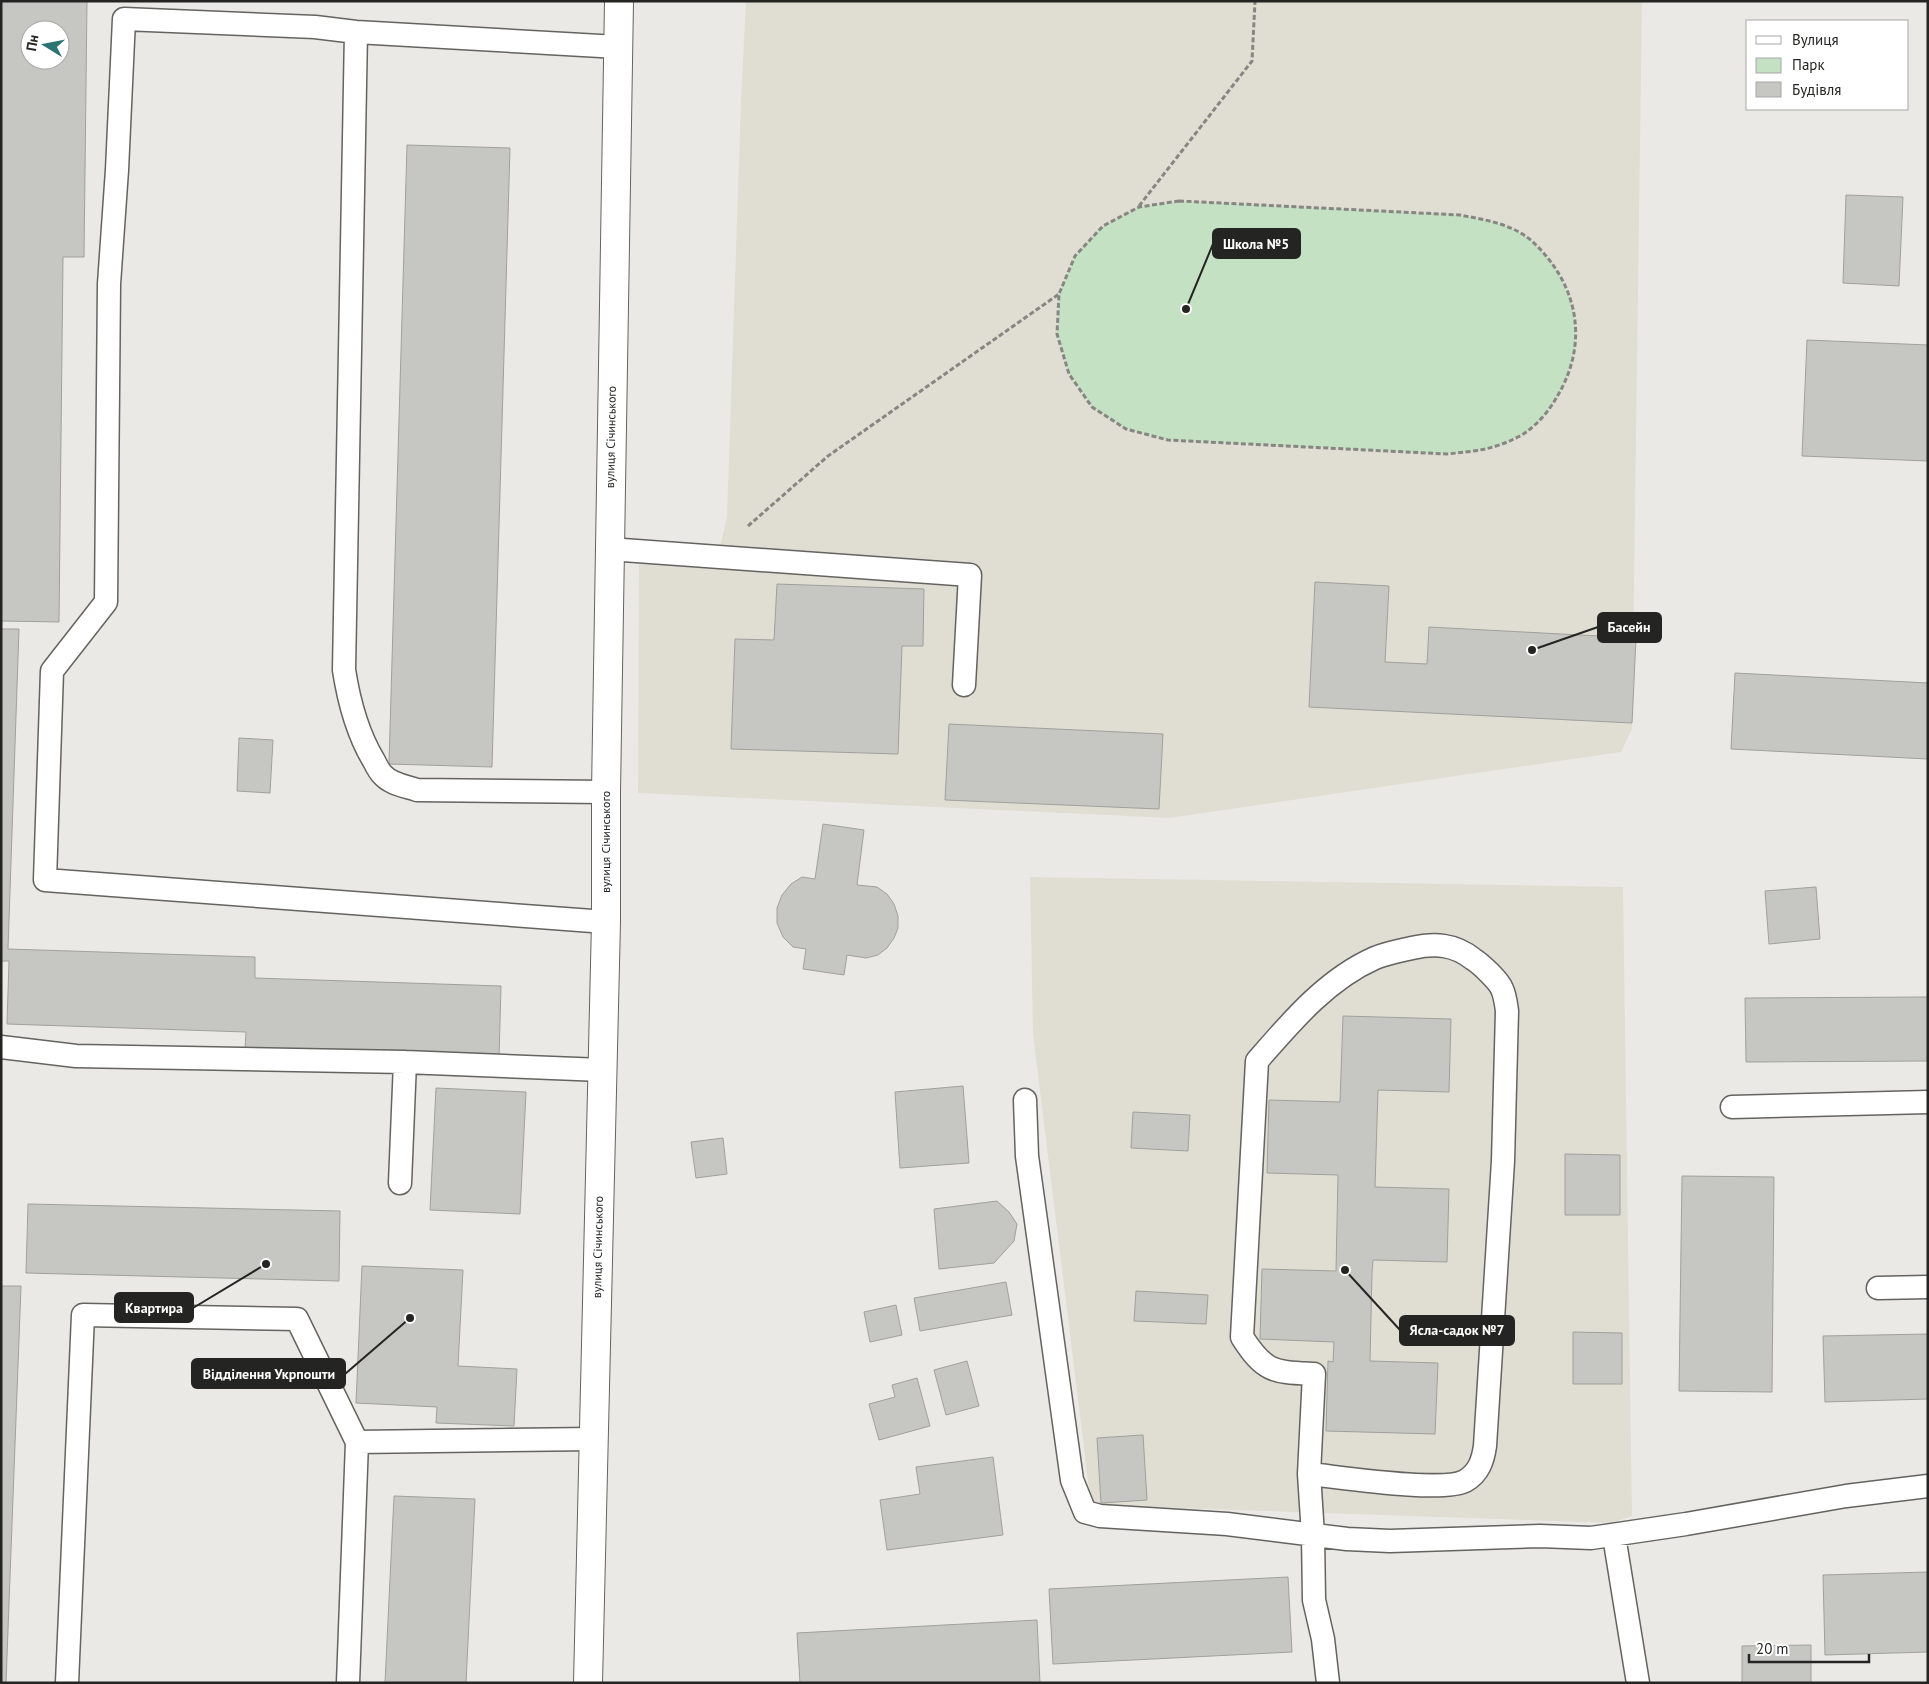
<svg xmlns="http://www.w3.org/2000/svg" width="1929" height="1684" font-family="'PT Sans',sans-serif">
  <rect width="100%" height="100%" fill="#eae9e5"/>
  <path fill="#e0ded3" d="M746,1h896l-10,728 -11,23 -452,66 -531,-25 1,-244 80,2 8,-34 14,-416z
    M1030,877l593,10 9,629 -21,7 -520,-18 -58,-471z"/>
  <path fill="#c5e1c3" d="M1179,201l281,14c26,5 54,9 74,28 44,42 55,99 24,152 -8,15 -22,32 -38,41 -27,14 -44,15 -73,18l-279,-14 -42,-11 -34,-22 -23,-33 -12,-40 2,-40 16,-38 28,-30 36,-19z"/>
  <path fill="#c6c6c2" stroke="#a0a09c" fill-rule="evenodd" d="M1,1h86l-3,256h-21l-4,365 -58,-1zM30,30h30v30h-30z
    M407,145l103,3 -18,619 -103,-3z
    M1846,195l57,2 -4,89 -56,-3z
    M1807,340l121,5v116l-126,-5z
    M1315,582l74,4 -4,76 42,2 2,-37 207,11 -4,85 -323,-16z
    M777,584l147,5 -1,57h-21l-4,108 -167,-5 4,-110 39,1z
    M1,629h18l-11,320 247,8v21l246,8 -2,72 -254,-9 1,-17 -239,-8 2,-63h-8z
    M1735,673l193,10v76l-197,-10z
    M949,724l214,10 -4,75 -214,-9z
    M239,738l34,2 -3,53 -33,-2z
    M823,824l41,6 -7,55 20,2 10,7 7,10 4,12v12l-4,10 -7,10 -9,7 -12,3 -19,-3 -3,20 -41,-6 3,-20 -13,-2 -10,-10 -6,-14v-15l5,-13 9,-11 11,-7 13,2z
    M1816,887l4,52 -51,5 -4,-53z
    M1928,997v64l-182,1 -1,-64z
    M1343,1016l108,3 -2,73 -71,-2 -3,97 74,2 -2,73 -74,-2 -1,13 -2,88 68,2 -3,71 -109,-3 2,-70 5,1 1,-20 -74,-3 2,-70 74,2 2,-96 -71,-2 2,-73 71,2z
    M963,1086l6,77 -69,5 -5,-76z
    M436,1088l90,4 -6,122 -90,-4z
    M1133,1112l57,3 -2,36 -57,-3z
    M723,1138l4,36 -31,4 -5,-36z
    M1565,1154l55,1v60h-55z
    M1682,1176l92,1 -2,215 -93,-1z
    M997,1201l12,11 8,12 -3,17 -20,22 -55,6 -5,-60z
    M28,1204l312,7 -1,70 -313,-8z
    M362,1266l101,4 -5,96 59,3 -3,57 -78,-3 1,-16 -81,-4z
    M1006,1282l6,33 -92,16 -6,-33z
    M1,1286h20l-15,397h-5z
    M1136,1291l72,4 -2,29 -72,-3z
    M896,1305l6,30 -32,7 -6,-30z
    M1573,1332l49,1v51h-49z
    M1928,1334v65l-103,3 -2,-66z
    M967,1361l12,45 -33,9 -12,-45z
    M917,1378l13,48 -51,14 -10,-36 26,-7 -3,-12z
    M1143,1435l4,65 -46,3 -4,-65z
    M993,1457l10,78 -116,15 -7,-50 40,-6 -4,-27z
    M394,1496l81,3 -9,184h-81z
    M1928,1572v80l-103,3 -2,-80z
    M1288,1577l4,75 -239,12 -4,-75z
    M1037,1620l3,63h-240l-3,-50z
    M1811,1645v38h-69v-37z"/>
  <g fill="none" stroke-linecap="round" stroke-linejoin="round">
    <g stroke="#646360" stroke-width="25">
      <path id="lane" d="M356,32l-12,638c5,32 13,63 30,91 2,4 5,10 8,13 8,10 23,12 35,16l189,2
        M609,549l361,26 -6,110
        M606,922l-561,-42 7,-209 54,-69 3,-318 8,-114 7,-151 191,8 41,5 262,15
        M1,1047l75,9 329,6 197,8
        M1025,1100l2,56 45,324 13,32 15,4 127,8 120,15 43,2 150,-5 51,2 95,-14 160,-28 82,-10
        M1732,1107l196,-5
        M400,1183l5,-121
        M1878,1288l50,-1
        M1309,1474l5,-100c-40,-2 -49,-1 -72,-37l15,-276c34,-39 70,-82 118,-103 12,-5 24,-7 37,-10 23,-5 42,-4 61,11 8,5 26,22 29,30 3,6 4,15 5,22l-4,150 -18,285c-2,14 -6,27 -20,35 -23,12 -125,-4 -156,-7l4,61 1,65 9,39 5,44
        M1614,1536l24,147
        M67,1683l16,-368 214,4 60,123 237,-3
        M348,1683l9,-241"/>
    </g>
    <g stroke="#646360" stroke-width="30">
      <path id="street" d="M588,1683l18,-761v-130l13,-791"/>
    </g>
    <path stroke="#878683" stroke-width="3" stroke-dasharray="5 2.5" stroke-linecap="butt" d="M1179,201l281,14c26,5 54,9 74,28 44,42 55,99 24,152 -8,15 -22,32 -38,41 -27,14 -44,15 -73,18l-279,-14 -42,-11 -34,-22 -23,-33 -12,-40 2,-40 16,-38 28,-30 36,-19z
      M1139,206l113,-145 3,-60
      M748,526l80,-70 231,-162"/>
    <use href="#lane" stroke="#fff" stroke-width="22"/>
    <use href="#street" stroke="#fff" stroke-width="28"/>
  </g>
  <g text-anchor="middle" stroke-width="4.5" stroke-linejoin="round" paint-order="stroke">
    <g font-size="12" fill="#242422" stroke="#fff">
      <text transform="translate(611 437) rotate(-89)" y="4">вулиця Січинського</text>
      <text transform="translate(606 842) rotate(-90)" y="4">вулиця Січинського</text>
      <text transform="translate(598 1247) rotate(-89)" y="4">вулиця Січинського</text>
    </g>
  </g>
  <path fill="none" stroke="#242422" stroke-width="2" d="M1186 309L1213 244M1532 650L1598 627M266 1264L193 1308M1345 1270L1400 1330M410 1318L345 1374"/>
  <g fill="#242422" stroke="#fff" stroke-width="2">
    <circle cx="1186" cy="309" r="5"/>
    <circle cx="1532" cy="650" r="5"/>
    <circle cx="266" cy="1264" r="5"/>
    <circle cx="1345" cy="1270" r="5"/>
    <circle cx="410" cy="1318" r="5"/>
  </g>
  <g fill="#242422" stroke="#242422" stroke-width="2">
    <rect x="1213" y="229" width="87" height="29" rx="5"/>
    <rect x="1598" y="613" width="63" height="29" rx="5"/>
    <rect x="115" y="1293" width="78" height="29" rx="5"/>
    <rect x="1400" y="1316" width="114" height="29" rx="5"/>
    <rect x="192" y="1359" width="153" height="29" rx="5"/>
  </g>
  <g font-size="14" text-anchor="middle" font-weight="bold" fill="#fff">
    <text x="1256" y="249">Школа №5</text>
    <text x="1629" y="632">Басейн</text>
    <text x="154" y="1313">Квартира</text>
    <text x="1457" y="1335">Ясла-садок №7</text>
    <text x="269" y="1379">Відділення Укрпошти</text>
  </g>
  <rect width="1929" height="1684" fill="none" stroke="#242422" stroke-width="5"/>
  <rect x="1746" y="20" width="162" height="90" fill="#ffffff" stroke="#a7a7a7"/>
  <rect x="1756" y="36" width="25" height="8" fill="#ffffff" stroke="#a7a7a7"/>
  <text x="1792" y="45" font-size="15" fill="#242422">Вулиця</text>
  <rect x="1756" y="58" width="25" height="15" fill="#c5e1c3" stroke="#a7a7a7"/>
  <text x="1792" y="70" font-size="15" fill="#242422">Парк</text>
  <rect x="1756" y="82" width="25" height="15" fill="#c6c6c2" stroke="#a7a7a7"/>
  <text x="1792" y="95" font-size="15" fill="#242422">Будівля</text>
  <g transform="translate(45 45) rotate(280)"><circle r="24" fill="#ffffff" stroke="#a7a7a7"/>
  <path d="M0-4L9 19L0 12L-9 19Z" fill="#2a7472"/>
  <text y="-8" font-size="14" font-weight="bold" text-anchor="middle" fill="#242422">Пн</text>
  </g>
  <path d="M1749 1654v8h120v-8" fill="none" stroke="#242422" stroke-width="2.5"/>
  <text x="1756" y="1654" font-size="15" fill="#242422" stroke="#ffffff" stroke-width="4" paint-order="stroke">20 m</text>
</svg>
